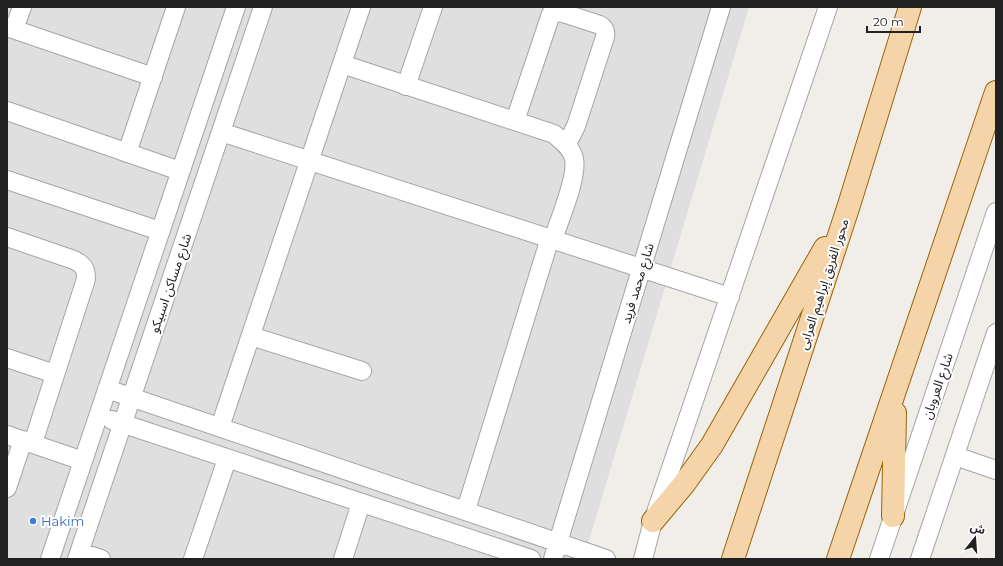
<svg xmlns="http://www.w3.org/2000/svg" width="1003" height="566" font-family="Montserrat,'Noto Sans Arabic',sans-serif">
  <rect width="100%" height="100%" fill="#f1eee9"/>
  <path fill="#dfdfdf" d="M7,7h742l-164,547 14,5h-592z"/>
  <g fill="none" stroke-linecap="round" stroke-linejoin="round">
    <g stroke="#a5a5a5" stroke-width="20">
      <path id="minor" d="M7,27l146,50
        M14,29l8,-22
        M342,64l212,70c8,7 18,14 20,25 4,18 -15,62 -21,80
        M406,86l27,-79
        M7,111l173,60
        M515,121l36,-107 6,-2 6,1 37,12c5,3 6,6 5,12l-29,89 -9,18
        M221,132l509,165
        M127,153l49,-146
        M7,180l153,51
        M7,237l67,23c10,5 12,9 12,19l-53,164
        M251,336l111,35
        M7,358l48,16
        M107,389l499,170
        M112,420l419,139
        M220,427l141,-420
        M7,435l76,26
        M955,456l41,14
        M7,488l16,-48
        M466,510l84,-272
        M80,552l21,7
        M50,559l186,-552
        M77,559l186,-552
        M193,559l34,-100
        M343,559l18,-56
        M553,559l168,-552
        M643,559l10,-38 175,-514
        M879,559l117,-347
        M920,559l76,-226"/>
    </g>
    <g stroke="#95660a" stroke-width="24">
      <path id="major" d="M893,516l2,-103
        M653,521l31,-37 28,-39 113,-197
        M733,559l116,-354 61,-198
        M838,559l158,-467"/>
    </g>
    <use href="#minor" stroke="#fff" stroke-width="18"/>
    <use href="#major" stroke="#f6d4a9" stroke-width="22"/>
  </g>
  <circle fill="#3f7fe0" stroke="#fff" stroke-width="1.5" cx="33" cy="521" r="4"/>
  <g text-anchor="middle" stroke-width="4" stroke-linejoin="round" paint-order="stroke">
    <g font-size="13" fill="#212121" stroke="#fff">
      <text transform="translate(170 283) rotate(-71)" y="5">شارع مساكن اسبيكو</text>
      <text transform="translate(637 283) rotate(-73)" y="5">شارع محمد فريد</text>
      <text transform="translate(823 284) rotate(-72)" y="5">محور الفريق إبراهيم العرابى</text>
      <text transform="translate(937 386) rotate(-71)" y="5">شارع العروبان</text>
    </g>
    <g font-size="13" fill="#366cbe" stroke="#fff" text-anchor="start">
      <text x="41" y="526">Hakim</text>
    </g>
  </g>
  <rect width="1003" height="566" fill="none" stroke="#212121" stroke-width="16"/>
  <g transform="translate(975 538) rotate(17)" stroke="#ffffff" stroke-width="3" paint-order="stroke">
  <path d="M0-3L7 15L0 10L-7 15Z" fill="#212121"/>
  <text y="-6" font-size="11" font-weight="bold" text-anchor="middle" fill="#212121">ش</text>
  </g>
  <path d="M867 26v6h53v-6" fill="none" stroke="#212121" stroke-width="2"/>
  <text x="873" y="26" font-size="12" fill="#212121" stroke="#ffffff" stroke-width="3" paint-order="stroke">20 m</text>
</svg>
